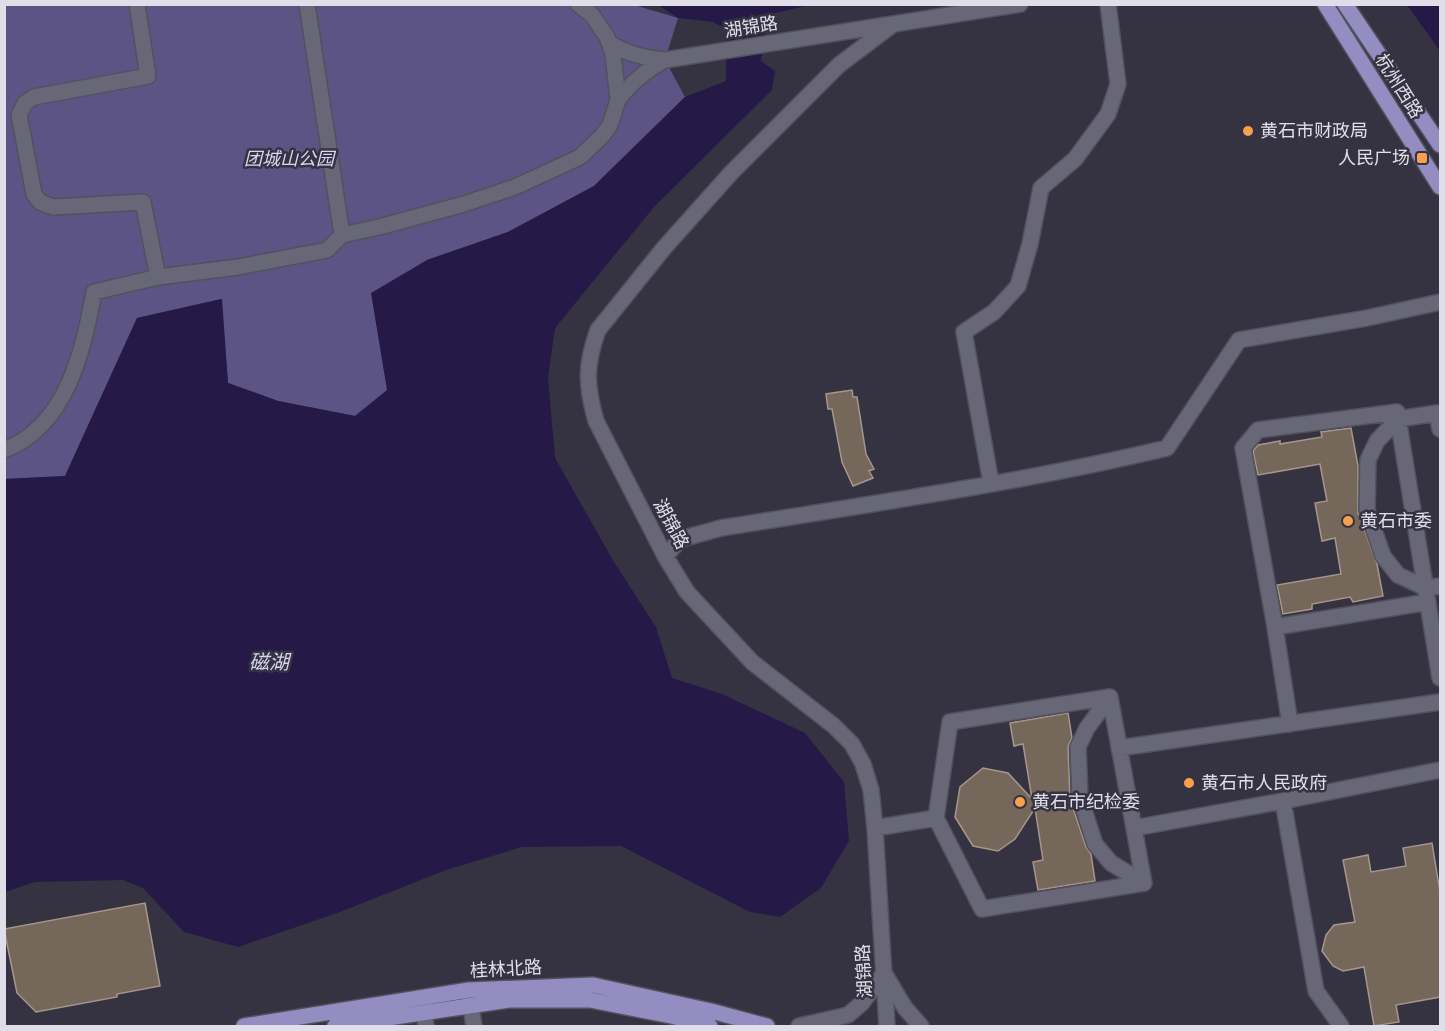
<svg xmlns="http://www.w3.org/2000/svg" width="1445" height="1031" font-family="Georgia,'Noto Sans SC',serif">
  <rect width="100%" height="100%" fill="#353342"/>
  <path fill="#5c5485" d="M4,5h630l44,13 -13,42 20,37 -91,89 -86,46 -81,28 -40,131 -32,25 -77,-15 -50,-18 -7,-84 -84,19 -72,158 -60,3z"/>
  <path fill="#251a47" d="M658,5h151l-41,10 -7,46 14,10 -3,19 -118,117 -99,121 -7,50 7,80 59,104 42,65 16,51 50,16 83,39 39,49 5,59 -28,47 -41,29 -30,-5 -129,-66 -99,1 -76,23 -106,42 -102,35 -54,-15 -41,-44 -20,-8 -88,2 -30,10 -1,-413 61,-3 72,-158 85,-19 6,84 50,18 77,15 32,-26 -16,-97 56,-33 81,-28 86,-46 91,-89 41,-16v-52l-13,-7 -35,-4z
    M1407,5h33v46z"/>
  <path fill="#76675b" stroke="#a7978a" stroke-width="1.5" d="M852,390l1,7h4l9,57 8,15 -5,2 4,7 -20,8 -11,-24 -10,-53h-4l-2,-15z
    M1351,428l7,38v47l19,51 6,32 -30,6 -3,-5 -38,7v5l-29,5 -6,-29 64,-11 -6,-36 -13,3 -7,-38 12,-2 -7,-37 -62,11 -5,-24 5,-6 22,-4v3l42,-7 -1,-5z
    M1068,713l4,25 -4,9 2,52 16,48 5,7 4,27 -57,9 -5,-28 10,-2 -8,-52 -20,31 -17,12 -25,-5 -18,-29 5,-30 23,-19 25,5 24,26 -9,-55 -9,2 -4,-23z
    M1432,843l8,49v105l-44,8 3,17 -25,4 -10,-59 -21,4 -10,-5 -11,-15 4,-16 8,-10 21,-3 -12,-62 25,-5 3,17 35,-6 -3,-18z
    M145,903l15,83 -43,8v3l-81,15 -19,-19 -13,-64z"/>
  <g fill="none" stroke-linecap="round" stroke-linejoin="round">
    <g stroke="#53515e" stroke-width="18">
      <path id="minor" d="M137,4l11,72 -114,21 -9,6 -6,12 15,79 6,8 13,5 90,-5 15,75
        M307,4l35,231
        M609,43c19,11 35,15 56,17
        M618,100c14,-18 27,-29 47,-40l355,-56
        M1440,429l-3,-16 -39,6 -21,22 -9,19 -1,50 16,46 15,19 28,13 14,-2
        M4,450c63,-24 79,-99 90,-158l64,-15 80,-10 89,-17 15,-15 37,-8 85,-23 51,-17 65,-30 22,-21 8,-11 8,-25 -5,-46 -6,-17 -15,-22 -14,-11
        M991,483l-27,-151 30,-20 24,-26 12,-42 11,-56 34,-29 33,-45 10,-30 -10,-80
        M665,556l16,-17 40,-11c149,-24 299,-45 446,-80l72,-108 128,-22 73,-16
        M1275,627l-32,-179 15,-18 139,-18 43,266
        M1110,697l-23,31 -9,19 2,51 15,46 16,19 33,20
        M1110,697l34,186
        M1290,724l-15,-97 153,-25
        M1119,748l321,-46
        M936,818l14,-96 160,-25
        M875,828l61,-10 46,91 162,-26
        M1134,828l149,-27
        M469,994l5,32
        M422,1000l4,26
        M799,1026l49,-11 14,-12 22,-30 21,35 16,18
        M887,1026l-12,-198 -4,-38 -8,-26 -11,-20 -18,-18 -82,-64 -65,-70 -22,-36 -69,-135c-10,-35 -11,-56 2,-91l66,-82 67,-75 108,-108 53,-40
        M1341,1026l-25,-35 -33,-190 157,-31"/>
    </g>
    <g stroke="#53515e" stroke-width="18">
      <path id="major" d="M1325,4l115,183
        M1345,4l95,141
        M244,1026l225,-36 124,-5 118,26 56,15
        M335,1026l174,-26h81l81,16 39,10"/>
    </g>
    <use href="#minor" stroke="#686778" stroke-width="15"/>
    <use href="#major" stroke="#948dc2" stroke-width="15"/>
  </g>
  <g fill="#f9a04d" stroke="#353342" stroke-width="2">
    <circle cx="1248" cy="131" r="6"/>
    <rect x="1416" y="152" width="12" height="12" rx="3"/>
    <circle cx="1348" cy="521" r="6"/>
    <circle cx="1189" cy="783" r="6"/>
    <circle cx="1020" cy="802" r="6"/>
  </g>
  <g text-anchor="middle" stroke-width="5" stroke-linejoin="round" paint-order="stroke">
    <g font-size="18" fill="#e0dfe9" stroke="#353342">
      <text transform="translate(751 27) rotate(-9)" y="6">湖锦路</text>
      <text transform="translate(1399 86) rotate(58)" y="6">杭州西路</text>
      <text transform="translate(671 524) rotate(62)" y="6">湖锦路</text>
      <text transform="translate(506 969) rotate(-3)" y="6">桂林北路</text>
      <text transform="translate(864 971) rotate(-93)" y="6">湖锦路</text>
    </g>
    <g font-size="18" fill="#e0dfe9" stroke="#353342" text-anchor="start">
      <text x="1260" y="137">黄石市财政局</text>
      <text x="1410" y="164" text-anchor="end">人民广场</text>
      <text x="1360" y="527">黄石市委</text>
      <text x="1201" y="789">黄石市人民政府</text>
      <text x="1032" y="808">黄石市纪检委</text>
    </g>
    <g font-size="18" font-style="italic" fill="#d8d5f5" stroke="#353342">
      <text x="289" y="165">团城山公园</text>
    </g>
    <g font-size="20" font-style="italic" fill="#d7d3f3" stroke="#353342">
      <text x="269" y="669">磁湖</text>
    </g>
  </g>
  <rect width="1445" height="1031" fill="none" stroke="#e0dfe9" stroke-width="12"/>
</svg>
